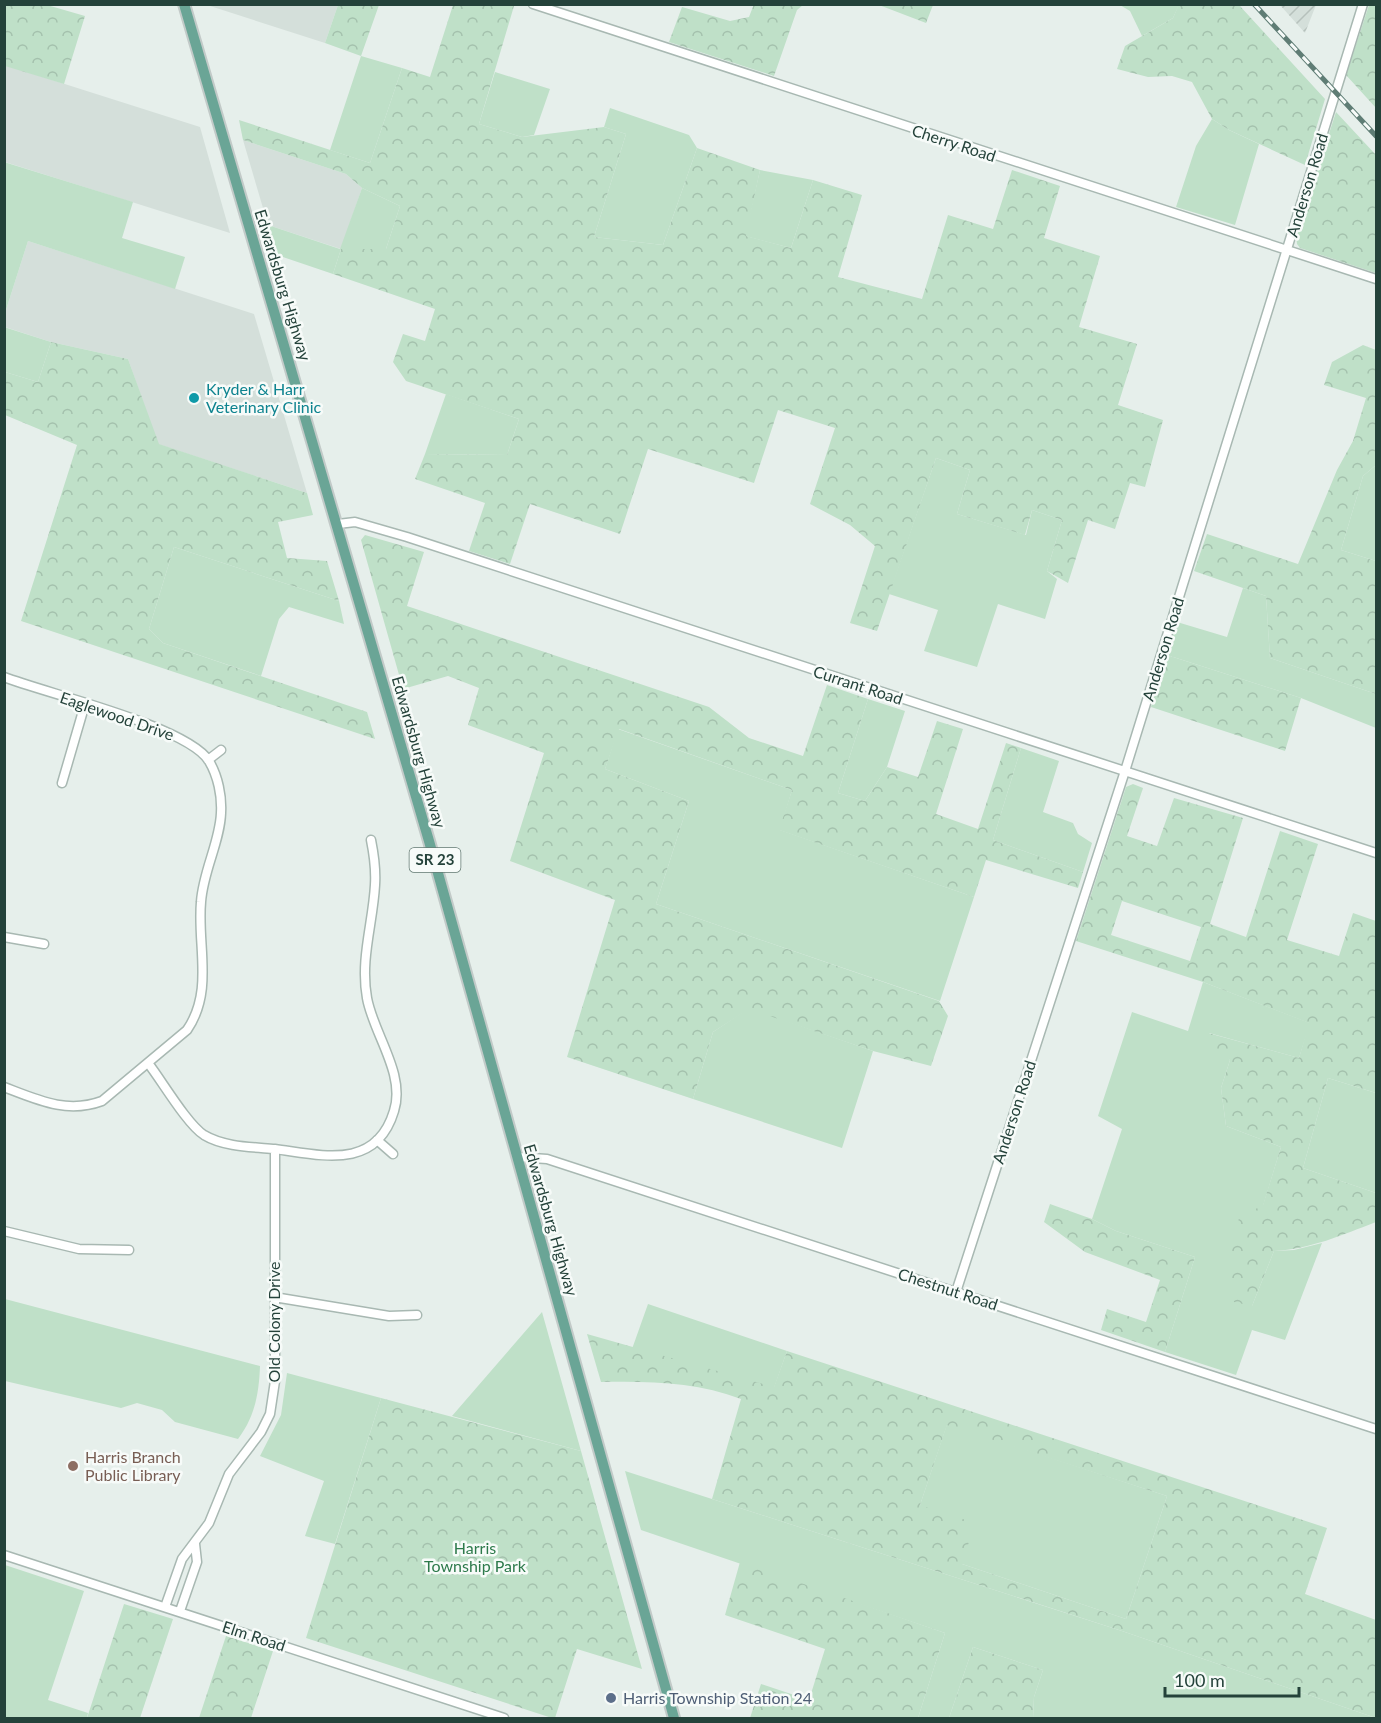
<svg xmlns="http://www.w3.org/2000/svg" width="1381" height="1723" font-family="Lato,sans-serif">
  <defs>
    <pattern id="industrial-furrows" width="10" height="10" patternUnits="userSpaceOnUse" patternTransform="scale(1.5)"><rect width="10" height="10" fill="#d4dfda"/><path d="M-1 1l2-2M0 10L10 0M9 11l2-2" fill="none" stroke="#b6c1bc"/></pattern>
    <pattern id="forest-crowns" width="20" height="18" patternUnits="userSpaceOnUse" patternTransform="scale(1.5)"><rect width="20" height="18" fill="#bfe0c8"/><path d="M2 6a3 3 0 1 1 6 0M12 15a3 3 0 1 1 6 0" fill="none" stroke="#a4c1ad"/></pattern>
  </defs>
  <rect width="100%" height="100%" fill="#e6efeb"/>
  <path fill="#d4dfda" d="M207,5h131l-13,38z
    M5,65l195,62 30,106 -225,-71z
    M243,140l103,34 16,14 -21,61 -73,-24z
    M28,241l226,73 53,179 -149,-49 -30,-85 -77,-17 -46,-15v-14z"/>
  <path fill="url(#industrial-furrows)" d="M1280,5h36l-11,28z"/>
  <path fill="#bfe0c8" d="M1120,5h59l-6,13 -31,18 -12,-25z
    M361,56l41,12 -32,95 -40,-13z
    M495,72l55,17 -16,46 -12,2 -43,-13z
    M610,108l79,27 8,13 -34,97 -69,-8 32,-103 -22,-7z
    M1212,119l17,11 30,14 -24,81 -59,-18 20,-61z
    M4,162l129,40 -11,36 63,19 -10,32 -147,-48 -23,72z
    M760,170l53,10 -22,68 -46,-12z
    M362,188l38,18 -14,43h-45l-8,25 -56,-19 -9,-30 72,24z
    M4,327l47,15 -13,40 -33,-10z
    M446,394l73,25 -12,36 -82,-1z
    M936,458l34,12 -13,44 69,21 6,-25 30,10 -15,51 10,8 -12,40 -47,-15 -21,63 -53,-16 14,-41 -49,-16z
    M1376,465v96l-35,-11 22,-74z
    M174,547l165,54 5,23 -55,-17 -10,12 -18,57 -98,-33 -14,-14z
    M1243,588l23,8 4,62 106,36v34l-75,-30 -134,-43 10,-33 50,15z
    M868,699l37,12 -18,56 -22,34 -27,-8z
    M618,729l174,61 -12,40 194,67 -34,104 -284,-97 33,-103 -84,-32z
    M1021,748l38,13 -16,51 30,11 5,11 14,9 -9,29 -90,-32z
    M1203,982l107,41 -11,35 -90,-25 21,27 -9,28 5,38 55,21 -18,59 -11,100 22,-55 20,-1 28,-7 -37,97 -33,-10 -16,45 -71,-23 30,-95 -79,-26 -24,-12 30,-90 -24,-13 34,-104 56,19z
    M749,1008l124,43 -31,97 -149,-49 20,-67z
    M1328,1078l48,15v100l-73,-25z
    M5,1299l255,67c-1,27 -5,51 -22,73l-63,-17 -13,-12 -25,-7 -16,5 -116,-27z
    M648,1304l139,47 -13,37 -142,-39z
    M542,1312l39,139 -129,-35z
    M287,1373l94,25 -46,146 -30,-8 19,-55 -64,-25 21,-41z
    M947,1424l220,72 -41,123 -164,-55 -42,-59z
    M625,1471l497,160 254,87h-343l1,-21 9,-27 -70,-23 -24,71h-31l27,-85 -304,-103z
    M5,1565l79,26 -36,109 40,13 -1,5h-82z"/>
  <path fill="url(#forest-crowns)" fill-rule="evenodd" d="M5,4l42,1 38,11 -21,68 -59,-18z
    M754,4l49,1 -6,5 -23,66 -105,-34 13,-35 48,14 19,-4z
    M1179,4l60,1 86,94 -20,66 -76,-35 -17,-11 -20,-37 -20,-6 -24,1 -31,-8 8,-23 48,-28z
    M338,5h41l-18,51 -36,-13z
    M453,5l61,1 -35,118 43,13 82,-10 22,7 -32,103 69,8 34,-97 63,22 -14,66 45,12 22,-68 49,15 -24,82 84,22 26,-84 45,14 19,-59 48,16 -16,52 56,18 -21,71 58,17 -19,61 45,15 -18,67 -15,-4 -15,46 -27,-9 -20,63 -21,-12 15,-51 -30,-10 -7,25 -68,-21 13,-44 -34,-12 -59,173 -27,-8 25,-77 -25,-21 -40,-21 25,-76 -57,-18 -24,73 -106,-34 -28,85 -90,-30 -20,60 -41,-13 16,-48 -70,-24 10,-25 82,1 12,-36 -113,-38 -13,-19 10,-28 22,7 10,-32 -102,-35 8,-25h45l14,-43 -38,-18 -16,-14 -103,-34 -4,-20 131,43 32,-95 28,9z
    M879,5h54l-7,18z
    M1369,5h7v103l-30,-33z
    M1336,112l40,43v118l-76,-25 -3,-4 -1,-9z
    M51,342l77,17 31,85 148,49 6,22 -35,7 9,36 40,3 12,40 -165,-54 -25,82 14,14 204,69 8,27 -354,-118 56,-176 -72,-30v-43l33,10z
    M1363,345l13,5v115l-13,11 -22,74 35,11v133l-106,-36 -4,-62 -72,-25 13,-37 91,30 39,-94 16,-29 13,-43 -42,-13 8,-23z
    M365,535l59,17 -17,54 302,101 40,31 54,18 24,-71 41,14 -30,94 27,8 22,-34 31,10 19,-56 26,8 -27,85 42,15 28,-86 15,5 -28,92 90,32 -5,16 -92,-28 -12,37 -195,-67 13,-40 -173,-61 -14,40 84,32 -33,103 283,97 9,15 -17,50 -58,-15 -124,-42 -36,23 -20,67 -126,-42 48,-157 -105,-39 34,-108 -76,-28 11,-37 -31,-12 -45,13 -42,-149z
    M1167,655l134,43 -16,53 -134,-44z
    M1133,784l10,4 -16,48 30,10 17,-48 69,20 -33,106 36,13 34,-106 38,13 -31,96 52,16 14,-43 23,8v172l-48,-15 -25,90 73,25v29c-34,13 -65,27 -102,29l-22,55 -18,-4 -5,-42 10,-42 24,-13 18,-58 -55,-21 -5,-38 9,-28 -24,-16 2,-11 91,25 10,-35 -106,-41 -127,-41 50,-154zM1122,901l79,26 -11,34 -79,-26z
    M1050,1204l42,15 24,12 79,26 -30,95 -64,-22 6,-21 39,13 14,-42 -75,-28 -41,-30z
    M587,1334l187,53 13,-36 540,177 -22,66 71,26v98l-254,-87 -410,-132 29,-100c-44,-17 -92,-18 -140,-17zM947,1425l220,71 -41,123 -164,-55 13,-41 -55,-18z
    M381,1398l200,53 61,218 -65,-20 -22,69h-3l-246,-80z
    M740,1562l205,71 -27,85h-168l11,-34 48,16 16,-51 -100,-34z
    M124,1604l49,15 -33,99h-53z
    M226,1636l47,15 -22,67h-52z
    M973,1647l70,23 -9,27 -1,21h-84z"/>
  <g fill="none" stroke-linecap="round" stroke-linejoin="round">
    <g stroke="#a8b8b2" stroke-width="11">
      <path id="minor" d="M533,4l843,275
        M338,524l17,-2 52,15 969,316
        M4,677c44,17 183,49 205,84 9,15 13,35 12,52 -1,29 -18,58 -20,89 -4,43 13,89 -14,128l-85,71c-35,13 -64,-1 -98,-14
        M208,760l13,-10
        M62,783l23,-79
        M4,937l40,7
        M148,1063c14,18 39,61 56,72 20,12 48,12 71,14 46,6 101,22 119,-38 12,-37 -21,-78 -27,-113 -7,-39 6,-75 8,-113 1,-15 -1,-30 -4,-45
        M377,1140l16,14
        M518,1157l29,2 829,270
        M4,1231l75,18 50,1
        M956,1292l169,-521 238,-767
        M274,1297l115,19 28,-1
        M4,1555l500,163
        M165,1607l17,-48 27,-36 20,-49 32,-42 9,-18 5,-33v-232
        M180,1611l17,-49 -2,-18"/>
    </g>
    <g stroke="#c2cac8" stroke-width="14">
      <path id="major" d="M184,4l245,837 245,877"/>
    </g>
    <use href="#minor" stroke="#fff" stroke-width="8"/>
    <use href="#major" stroke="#6aa596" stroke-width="10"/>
    <g stroke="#5f7d75" stroke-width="5">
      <path id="rail" d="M1254,4l122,132"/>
    </g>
    <use href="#rail" stroke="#f7fbf9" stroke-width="3" stroke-dasharray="9" stroke-linecap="butt"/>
  </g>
  <circle fill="#0f9aa8" stroke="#f7fbf9" stroke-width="2" cx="194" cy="398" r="6"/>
  <circle fill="#8d6e63" stroke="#f7fbf9" stroke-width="2" cx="73" cy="1466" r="6"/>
  <circle fill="#5c6f8a" stroke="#f7fbf9" stroke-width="2" cx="611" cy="1698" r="6"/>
  <g text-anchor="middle" stroke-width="5" stroke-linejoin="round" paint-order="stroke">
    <rect fill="#f7fbf9" stroke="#637a73" stroke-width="1.5" x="409.5" y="848" width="51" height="24" rx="4.5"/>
    <g font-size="15" font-weight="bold" fill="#24423a">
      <text x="435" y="865">SR 23</text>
    </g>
    <g font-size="16" fill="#24423a" stroke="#f7fbf9">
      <text transform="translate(954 143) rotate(18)" y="6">Cherry Road</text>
      <text transform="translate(1307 185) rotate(-73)" y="6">Anderson Road</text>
      <text transform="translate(283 285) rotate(73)" y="6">Edwardsburg Highway</text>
      <text transform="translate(1163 649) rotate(-73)" y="6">Anderson Road</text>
      <text transform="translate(858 685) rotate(18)" y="6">Currant Road</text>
      <text transform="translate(117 716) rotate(19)" y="6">Eaglewood Drive</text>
      <text transform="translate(419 752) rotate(74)" y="6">Edwardsburg Highway</text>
      <text transform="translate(1014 1112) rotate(-72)" y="6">Anderson Road</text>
      <text transform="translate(551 1220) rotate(74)" y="6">Edwardsburg Highway</text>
      <text transform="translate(948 1289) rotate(18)" y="6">Chestnut Road</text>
      <text transform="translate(274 1322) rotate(-90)" y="6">Old Colony Drive</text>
      <text transform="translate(254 1636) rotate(18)" y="6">Elm Road</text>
    </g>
    <g font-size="16" fill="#0d838f" stroke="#f7fbf9" text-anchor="start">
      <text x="206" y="395">Kryder &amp; Harr<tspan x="206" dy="18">Veterinary Clinic</tspan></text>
    </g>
    <g font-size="16" fill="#785e54" stroke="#f7fbf9" text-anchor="start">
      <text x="85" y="1463">Harris Branch<tspan x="85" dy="18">Public Library</tspan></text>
    </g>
    <g font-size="16" fill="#2d7a4b" stroke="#f7fbf9">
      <text x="475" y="1554">Harris<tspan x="475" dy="18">Township Park</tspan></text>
    </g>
    <g font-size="16" fill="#4e5e75" stroke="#f7fbf9" text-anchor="start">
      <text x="623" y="1704">Harris Township Station 24</text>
    </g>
  </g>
  <rect width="1381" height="1723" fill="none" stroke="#24423a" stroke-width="12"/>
  <path d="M1165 1687v9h134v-9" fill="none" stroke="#24423a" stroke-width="3"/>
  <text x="1174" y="1687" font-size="18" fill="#24423a" stroke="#f7fbf9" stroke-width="4.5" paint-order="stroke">100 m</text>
</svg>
